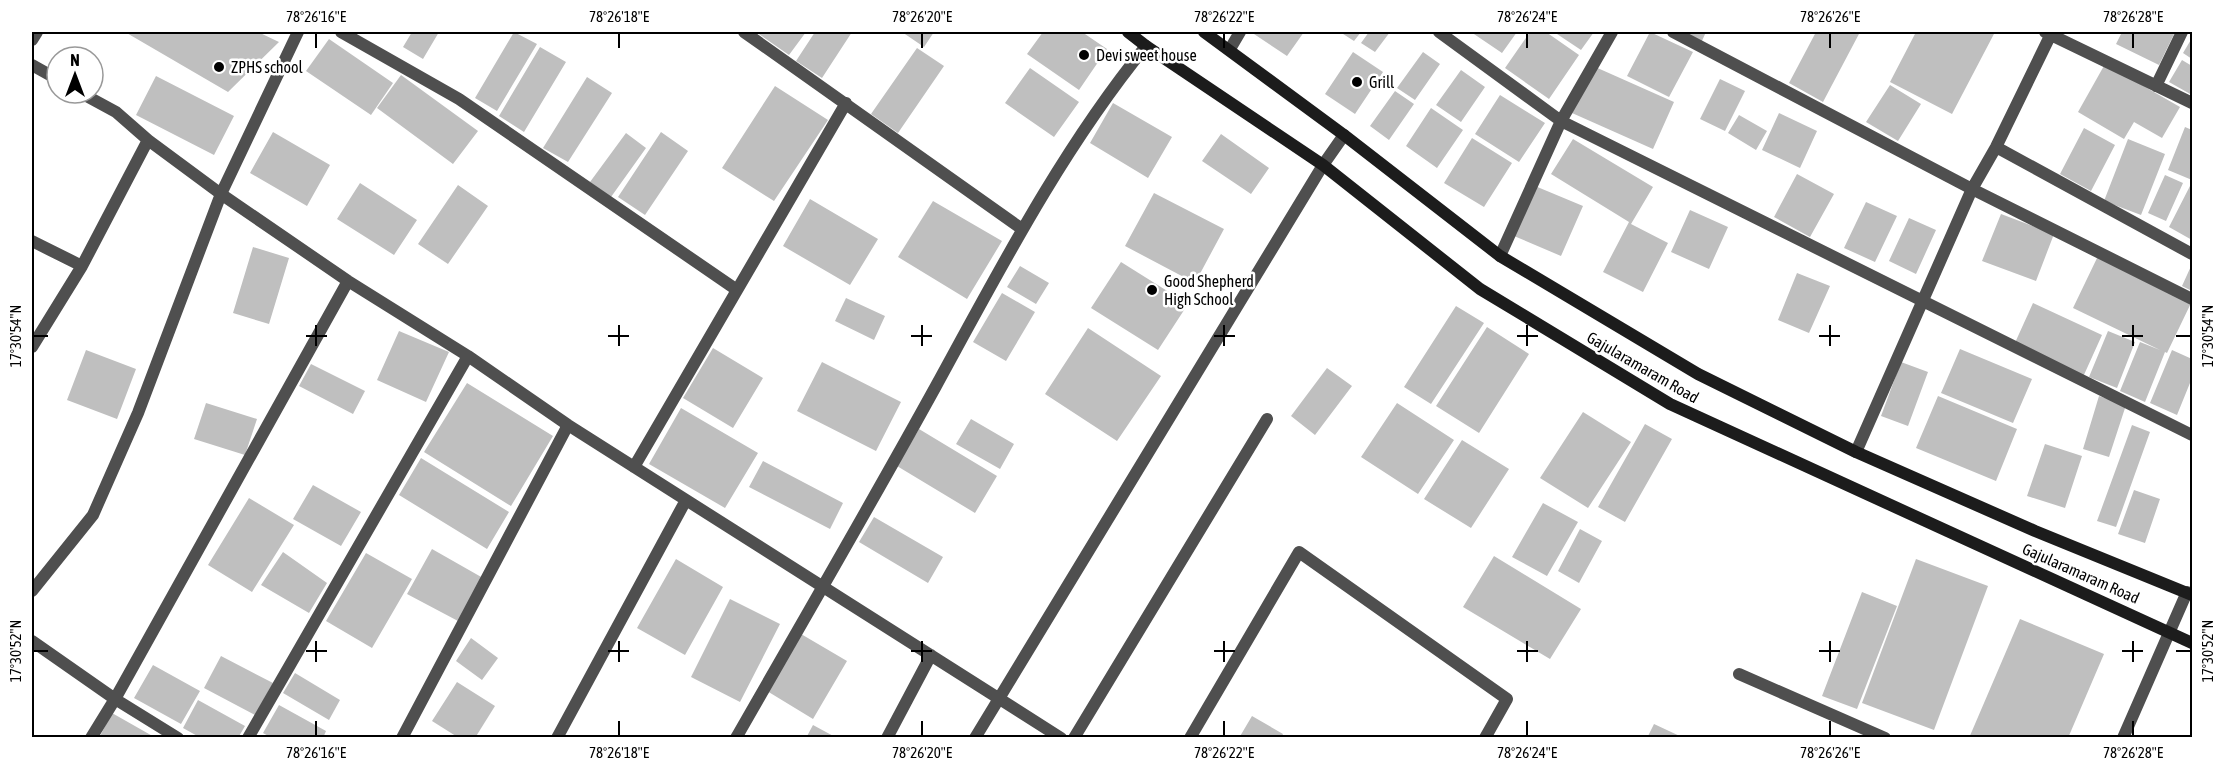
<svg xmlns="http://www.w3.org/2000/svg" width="2224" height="769" font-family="'Asap Condensed',sans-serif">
  <rect width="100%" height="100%" fill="#fff"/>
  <path fill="#bfbfbf" d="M125,32h133l21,10 -51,50z
    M412,32h27l-16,27 -20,-12z
    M514,32l23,12 -40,67 -22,-13z
    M756,32h50l-17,23z
    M815,32h37l-30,46 -26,-17z
    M902,32h32l-10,15z
    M1043,32h39l25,17 -28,41 -52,-36z
    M1251,32h53l-17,24z
    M1340,32h21l-7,9z
    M1369,32h21l-15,20 -14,-9z
    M1471,32h46l-15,21z
    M1530,32h16l33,23 -30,44 -44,-31z
    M1554,32h40l-13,18z
    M1650,32l43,20 -24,45 -42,-21z
    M1675,32h31l-5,11z
    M1816,32h44l-37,70 -34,-19z
    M1916,32h79l-43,82 -62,-32z
    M2122,32h53l-16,33 -43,-21z
    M2192,38v21l-9,-6z
    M329,39l64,44 -22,32 -65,-44z
    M540,47l26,15 -42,70 -25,-16z
    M917,48l27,18 -46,67 -27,-19z
    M1353,52l30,20 -28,42 -30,-20z
    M1423,52l17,12 -25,36 -18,-12z
    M2182,60l10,6v29l-23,-13z
    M2105,64l75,43 -18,31 -28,-16 -10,17 -46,-27z
    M1593,66l81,36 -21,47 -81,-36z
    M1030,68l49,34 -25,35 -49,-34z
    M1461,70l24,17 -24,35 -25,-17z
    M401,75l77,56 -25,33 -76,-56z
    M156,76l78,40 -20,39 -78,-40z
    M587,77l25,16 -44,69 -25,-14z
    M1720,79l25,12 -20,40 -25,-12z
    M1890,85l31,19 -23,37 -32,-19z
    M775,86l53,34 -54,81 -52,-33z
    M1395,91l19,13 -25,36 -19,-14z
    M1500,95l45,28 -26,39 -44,-28z
    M1113,103l59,34 -24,41 -58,-35z
    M1431,108l32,22 -26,38 -31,-22z
    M1779,113l38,18 -17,37 -38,-18z
    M1739,115l28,16 -11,19 -28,-17z
    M2185,127l7,3v50l-24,-10z
    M2084,128l31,17 -24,46 -31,-17z
    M273,132l57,33 -23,41 -57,-33z
    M661,132l27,19 -43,64 -27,-18z
    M626,133l20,15 -35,49 -21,-15z
    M1221,134l48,34 -18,26 -49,-33z
    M1472,138l40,25 -28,44 -40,-24z
    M1573,139l80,48 -22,37 37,19 -25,49 -40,-20 26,-50 -78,-48z
    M2128,139l37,15 -24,61 -37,-14z
    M1797,174l37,20 -24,43 -36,-20z
    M2165,175l18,8 -17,38 -18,-8z
    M360,183l57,37 -23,35 -57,-36z
    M2191,184l1,1v55l-23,-13z
    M458,185l30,21 -40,58 -30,-20z
    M1535,186l48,20 -22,50 -47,-20z
    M1154,193l70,36 -29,54 -70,-37z
    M810,199l68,40 -28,46 -67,-39z
    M933,201l69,40 -35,58 -69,-42z
    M1866,202l31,14 -22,46 -31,-14z
    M1690,210l38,17 -19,42 -38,-17z
    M2001,214l53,20 -18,47 -54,-20z
    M1909,218l27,12 -20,44 -27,-13z
    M253,247l36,11 -20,66 -36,-11z
    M2098,256l94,45 -25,52 -2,-1 -20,50 -25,-11 20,-49 20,8 -87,-42z
    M1121,262l67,42 -30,46 -67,-42z
    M2192,264v27l-10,-5z
    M1020,266l29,17 -13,21 -29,-17z
    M1797,273l33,13 -21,47 -31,-13z
    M1002,293l33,19 -29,49 -33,-19z
    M846,298l39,18 -11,24 -39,-19z
    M2033,303l69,32 -19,42 -69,-32z
    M1456,306l28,17 -53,81 -27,-17z
    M1487,327l42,27 -50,79 -43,-27z
    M1088,328l73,48 -44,65 -72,-47z
    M399,331l50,21 -23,50 -49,-22z
    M2108,331l27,11 -18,46 -28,-11z
    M713,348l50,30 -30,50 -50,-30z
    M1960,349l72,30 -19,44 -72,-30z
    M86,350l50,19 -19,50 -50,-19z
    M2172,350l20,9v19l-15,37 -27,-12z
    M822,362l79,40 -25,49 -79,-40z
    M1901,362l27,10 -20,54 -27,-10z
    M311,364l54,27 -12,23 -54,-28z
    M1327,368l25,18 -37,49 -24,-19z
    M467,383l86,53 -42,70 -87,-54z
    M1938,396l79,33 -21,52 -80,-33z
    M2099,396l27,9 -17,52 -26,-8z
    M206,403l51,16 -12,36 -51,-16z
    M1397,403l57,37 -36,54 -57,-37z
    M681,408l77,45 -33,55 -76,-44z
    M1583,412l48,30 -43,66 -48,-30z
    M971,419l43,25 -14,25 -44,-25z
    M1645,424l27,15 -47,83 -27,-15z
    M2132,425l18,7 -34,95 -19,-6z
    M919,429l78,47 -22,37 -78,-47z
    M1462,440l47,29 -38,59 -47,-29z
    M2045,444l37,12 -17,52 -38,-12z
    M421,458l88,54 -22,37 -88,-54z
    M763,461l80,42 -13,26 -81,-42z
    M313,485l48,27 -20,34 -48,-27z
    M2134,490l26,9 -15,44 -27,-9z
    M249,498l45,27 -42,67 -44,-27z
    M1543,503l35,19 -31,54 -35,-19z
    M874,517l69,40 -15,26 -69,-41z
    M1580,529l22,12 -23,42 -21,-12z
    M432,549l51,29 -25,43 -51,-27z
    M283,552l44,31 -18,30 -48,-28z
    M366,553l46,26 -40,69 -46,-27z
    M1494,556l87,53 -31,50 -87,-52z
    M676,559l47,28 -38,68 -48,-27z
    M1916,559l72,27 -54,144 -72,-27z
    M1862,592l35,14 -40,103 -35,-13z
    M730,599l50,25 -40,78 -49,-25z
    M2020,619l84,35 -36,84h-99z
    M801,634l46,27 -34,58 -46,-28z
    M471,638l27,20 -16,22 -26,-19z
    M221,656l52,27 -18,32 -51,-27z
    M153,665l47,26 -19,33 -47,-26z
    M295,673l45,27 -11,20 -46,-27z
    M457,682l38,24 -20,32h-16l-27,-17z
    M198,700l47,26 -7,12h-37l-18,-10z
    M279,705l47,26 -3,7h-51l-9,-5z
    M112,713l44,25h-57z
    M1252,716l31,18 -2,4h-42z
    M1654,724l30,14h-37z
    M813,725l24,13h-31z"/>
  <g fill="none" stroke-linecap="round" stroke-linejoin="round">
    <path stroke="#4f4f4f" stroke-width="12" d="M341,32l118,67 278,191
      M744,32l278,197
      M1439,32l122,89 631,314
      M1673,32l299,157 220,110
      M2045,32l147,71
      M32,40l5,-8
      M1230,49l10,-17
      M32,65l25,14
      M2156,86l26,-54
      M148,140l73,54 127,87 120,75 100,69 493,313
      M1996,147l196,107
      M32,241l50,25 66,-126 -32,-28 -35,-19
      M1500,256l61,-135 51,-89
      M32,347l50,-81
      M1856,452l116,-263 24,-42 56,-115
      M634,467l212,-364
      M32,591l61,-76 45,-102 83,-219 77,-162
      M32,641l83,58 63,39
      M1739,674l146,64
      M91,738l24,-39 233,-418
      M248,738l220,-382
      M402,738l166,-313
      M557,738l129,-238
      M736,738c67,-117 135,-234 200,-352 64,-117 126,-237 210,-340
      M887,738l44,-83
      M975,738l348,-573 21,-30
      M1074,738l193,-319
      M1190,738l109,-186 208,147 -22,39
      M2123,738l64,-146"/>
    <path stroke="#1c1c1c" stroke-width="12" d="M1128,32l18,14 177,119 157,124 190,115 522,239
      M1204,32l140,103 156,121 198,118 158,78 179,79 157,64"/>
  </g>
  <path fill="none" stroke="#000" stroke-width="2" d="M316,33v15M619,33v15M922,33v15M1224,33v15M1527,33v15M1830,33v15M2133,33v15M316,325v21M619,325v21M922,325v21M1224,325v21M1527,325v21M1830,325v21M2133,325v21M33,336h15M306,336h21M608,336h21M911,336h21M1214,336h21M1517,336h21M1819,336h21M2122,336h21M2176,336h15M316,641v21M619,641v21M922,641v21M1224,641v21M1527,641v21M1830,641v21M2133,641v21M33,651h15M306,651h21M608,651h21M911,651h21M1214,651h21M1517,651h21M1819,651h21M2122,651h21M2176,651h15M316,721v15M619,721v15M922,721v15M1224,721v15M1527,721v15M1830,721v15M2133,721v15"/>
  <g fill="#000" stroke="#fff" stroke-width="2">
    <circle cx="1084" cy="55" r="6"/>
    <circle cx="219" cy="67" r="6"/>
    <circle cx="1357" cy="82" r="6"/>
    <circle cx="1152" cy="290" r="6"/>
  </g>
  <g text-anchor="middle" stroke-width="5" stroke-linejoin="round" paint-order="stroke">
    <g font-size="16" fill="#000" stroke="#fff" text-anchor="start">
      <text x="1096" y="61">Devi sweet house</text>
      <text x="231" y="73">ZPHS school</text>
      <text x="1369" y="88">Grill</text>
      <text x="1164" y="287">Good Shepherd<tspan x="1164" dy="18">High School</tspan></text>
    </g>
    <g font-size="16" fill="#000" stroke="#fff">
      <text transform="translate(1643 367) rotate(30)" y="6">Gajularamaram Road</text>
      <text transform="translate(2081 573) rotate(24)" y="6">Gajularamaram Road</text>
    </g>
  </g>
  <rect width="2224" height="769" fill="none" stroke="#ffffff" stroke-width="66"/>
  <g transform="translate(75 75)"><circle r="28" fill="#ffffff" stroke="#999999" stroke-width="1.5"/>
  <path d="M0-4.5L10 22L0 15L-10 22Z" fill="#000000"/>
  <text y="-9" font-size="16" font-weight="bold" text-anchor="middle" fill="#000000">N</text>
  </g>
  <rect x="33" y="33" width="2158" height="703" fill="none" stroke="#000" stroke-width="2"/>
  <g font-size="15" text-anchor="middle" fill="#000">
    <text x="316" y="22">78°26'16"E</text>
    <text x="619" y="22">78°26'18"E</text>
    <text x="922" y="22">78°26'20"E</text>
    <text x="1224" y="22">78°26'22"E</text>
    <text x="1527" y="22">78°26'24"E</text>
    <text x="1830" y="22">78°26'26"E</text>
    <text x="2133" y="22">78°26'28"E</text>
    <text transform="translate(16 336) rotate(-90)" y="5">17°30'54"N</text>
    <text transform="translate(2208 336) rotate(-90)" y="5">17°30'54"N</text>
    <text transform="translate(16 651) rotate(-90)" y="5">17°30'52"N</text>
    <text transform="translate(2208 651) rotate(-90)" y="5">17°30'52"N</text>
    <text x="316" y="758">78°26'16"E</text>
    <text x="619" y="758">78°26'18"E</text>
    <text x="922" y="758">78°26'20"E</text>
    <text x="1224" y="758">78°26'22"E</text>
    <text x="1527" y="758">78°26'24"E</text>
    <text x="1830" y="758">78°26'26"E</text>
    <text x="2133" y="758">78°26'28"E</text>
  </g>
</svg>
